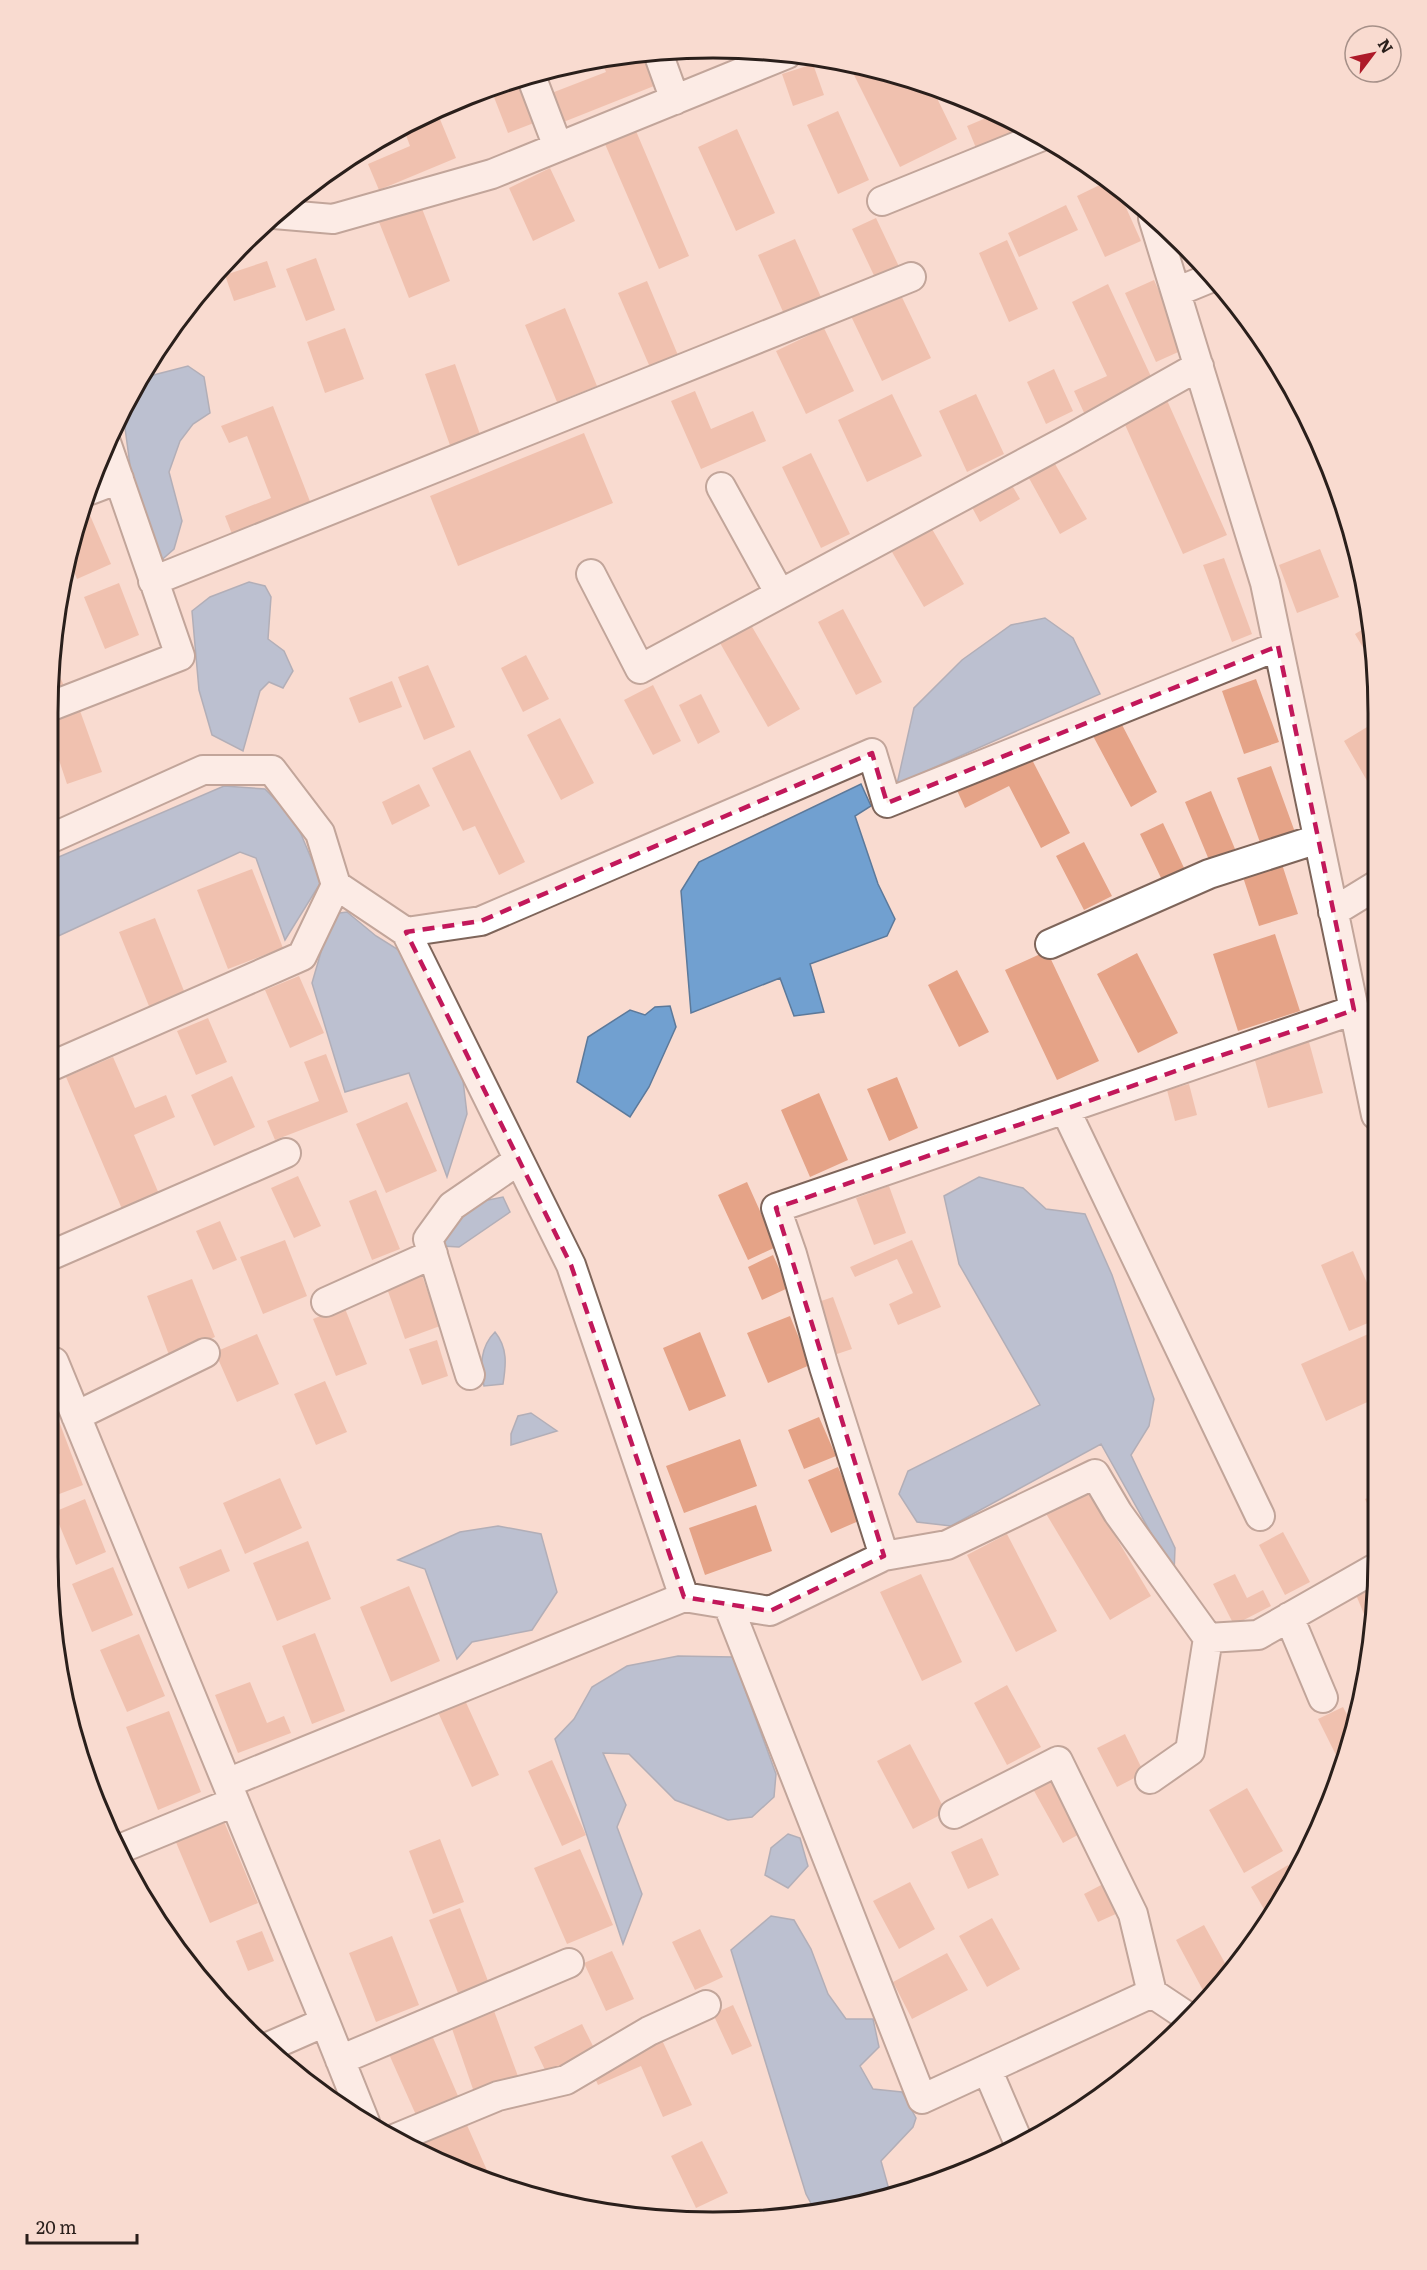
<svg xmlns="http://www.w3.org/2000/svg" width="1427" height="2270" font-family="Literata,serif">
  <rect width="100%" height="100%" fill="#f9dbd0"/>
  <path fill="#71a0d0" stroke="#5c799a" stroke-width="1.5" d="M188,366l16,11 6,36 -17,11 -13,17 -11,31 13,49 -8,28 -17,15 -24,-77 -8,-59 1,-16 20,-35z
    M249,582l16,4 6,11 -3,42 16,12 9,20 -10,17 -14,-6 -9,9 -17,60 -31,-16 -13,-45 -7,-79 18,-14z
    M1045,618l28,20 27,56 -203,90 17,-76 48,-48 49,-35z
    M861,784l10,22 -16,10 23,68 17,35 -8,17 -77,28 14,48 -30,4 -14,-38 -89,35 -10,-122 18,-29z
    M224,786l41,3 25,26 11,19 20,48 -36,58 -29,-82 -16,-6 -186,86v-79z
    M347,912l29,24 29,18 18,45 38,65 6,50 -20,63 -38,-104 -64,19 -33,-109 20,-69z
    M670,1006l6,21 -27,60 -19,30 -53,-35 11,-45 42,-27 15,5 10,-8z
    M979,1177l44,11 23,21 39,5 27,61 42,124 -5,27 -18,29 44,93 -1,26 -73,-130 -150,82 -34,-4 -18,-28 9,-23 132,-66 -81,-141 -15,-68z
    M503,1197l7,15 -51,35 -17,-1 -2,-10 38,-34z
    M495,1332c13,16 11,33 8,52l-19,2c-4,-20 -4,-39 11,-54z
    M531,1413l26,18 -46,14v-11l7,-18z
    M498,1526l43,8 16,58 -25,38 -60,12 -15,17 -32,-90 -27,-9 62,-28z
    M678,1656l55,1 43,117 -2,23 -22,20 -24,3 -53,-20 -46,-46 -26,-1 23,52 -9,22 25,67 -19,50 -68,-205 19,-20 18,-32 35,-21z
    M788,1834l12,4 8,28 -20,22 -23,-13 6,-27z
    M771,1916l23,4 17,29 17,45 18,25h27l6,28 -19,19 13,23 29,3 14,26 -3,9 -32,34 10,36 -77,12 -8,-15 -75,-244z"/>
  <path fill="#e5a387" d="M641,53l13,33 -93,37 -12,-29 57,-22 -5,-12 26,-6z
    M813,64l11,31 -31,11 -11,-32z
    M849,65l37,6 46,17 25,51 -57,28z
    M522,78l17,43 -31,12 -18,-46z
    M838,111l31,69 -31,14 -31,-69z
    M437,112l19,46 -77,32 -11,-26 42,-18 -7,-19z
    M998,113l28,15 -50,20 -9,-22z
    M737,129l38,84 -39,18 -38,-84z
    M636,131l53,125 -30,13 -54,-125z
    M550,168l25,53 -42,20 -24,-53z
    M1110,180l5,3 26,58 -36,16 -28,-61z
    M1066,205l12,25 -59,27 -11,-24z
    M421,206l29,75 -41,17 -30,-76z
    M876,218l27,57 -24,11 -27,-57z
    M795,239l26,58 -37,17 -26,-59z
    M1007,240l31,69 -29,13 -30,-69z
    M316,258l19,52 -29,11 -20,-52z
    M267,261l9,26 -42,14 -9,-26z
    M1154,280l31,69 -29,13 -31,-69z
    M647,281l33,79 -28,12 -34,-79z
    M1108,284l47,101 -69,32 -12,-26 33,-15 -35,-74z
    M899,291l32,67 -49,23 -32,-67z
    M565,308l32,78 -40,16 -32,-77z
    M185,309l3,12 -11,2 1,-2z
    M345,328l19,51 -39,14 -18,-51z
    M824,328l30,63 -48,23 -30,-63z
    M455,364l27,76 -30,11 -27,-77z
    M1054,369l19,42 -27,13 -19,-42z
    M695,391l16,38 42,-18 13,30 -65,28 -30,-68z
    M892,394l30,62 -55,26 -29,-62z
    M976,394l28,60 -37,18 -28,-61z
    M1166,398l61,137 -44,19 -61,-136z
    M273,406l38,98 -79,30 -7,-18 46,-18 -24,-62 -18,7 -8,-17z
    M584,433l29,70 -155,63 -28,-70z
    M811,453l39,81 -29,14 -39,-81z
    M1051,457l36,62 -27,15 -35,-63z
    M1007,477l13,22 -40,23 -12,-22z
    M86,506l25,58 -34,15 -6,-15z
    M932,529l32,55 -40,23 -32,-55z
    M1320,549l19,48 -42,16 -18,-48z
    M1224,558l28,76 -20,8 -29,-77z
    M119,583l20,52 -34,14 -21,-52z
    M843,609l39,73 -26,13 -38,-73z
    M751,625l49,84 -32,18 -48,-84z
    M1370,625l8,45v3l-23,-39z
    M526,655l23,44 -26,13 -22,-44z
    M54,663l10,23 -10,5z
    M428,665l27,62 -31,13 -26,-63z
    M1256,679l23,63 -35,12 -22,-63z
    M392,681l10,26 -43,16 -10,-25z
    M653,685l28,56 -28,14 -29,-55z
    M701,694l19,38 -22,12 -19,-39z
    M79,708l23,64 -35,12 -13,-39v-29z
    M560,718l34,65 -33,17 -34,-65z
    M1119,719l38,73 -26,15 -39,-73z
    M1377,721v77l-33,-57z
    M470,750l55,112 -26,13 -24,-49 -12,5 -31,-63z
    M1027,750l43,83 -29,15 -32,-62 -44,22 -10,-22z
    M1271,766l25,69 -34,13 -25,-70z
    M419,784l11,22 -38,19 -10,-23z
    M1211,791l24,58 -26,11 -24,-58z
    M1163,823l22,47 -23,10 -22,-46z
    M1084,842l28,54 -28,14 -28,-54z
    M1281,861l17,53 -39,12 -17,-52z
    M252,869l31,79 -55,21 -31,-79z
    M155,918l33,83 -35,15 -34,-84z
    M1275,934l25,77 -62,20 -25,-77z
    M1047,951l52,110 -42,19 -52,-110z
    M1137,953l41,80 -40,20 -41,-79z
    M957,970l32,62 -30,15 -31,-62z
    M299,976l25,57 -34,15 -25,-58z
    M208,1018l19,44 -31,13 -19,-44z
    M1309,1042l14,51 -55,15 -14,-51z
    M326,1054l22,58 -73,28 -8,-19 52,-20 -15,-39z
    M113,1057l22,51 31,-13 9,22 -41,18 25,59 -37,15 -56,-132z
    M232,1076l23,51 -41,19 -23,-51z
    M897,1077l21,51 -29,13 -22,-52z
    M1189,1084l8,31 -22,6 -8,-31z
    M819,1093l29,67 -38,17 -29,-67z
    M407,1102l30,69 -51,22 -30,-69z
    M298,1176l23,50 -27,12 -23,-50z
    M747,1182l29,65 -28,13 -30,-65z
    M889,1186l17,47 -32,12 -18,-47z
    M376,1190l24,59 -28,11 -23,-59z
    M220,1221l17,39 -24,10 -17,-39z
    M285,1240l22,56 -44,18 -23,-57z
    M912,1240l29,67 -43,18 -9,-21 24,-11 -16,-34 -42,18 -5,-10z
    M1353,1251l22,50v19l-26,11 -28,-66z
    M773,1255l15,33 -26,12 -14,-33z
    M420,1270l20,56 -35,13 -20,-56z
    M192,1279l23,58 -46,18 -22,-59z
    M833,1297l19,52 -21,7 -19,-52z
    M344,1306l23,58 -31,12 -23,-57z
    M790,1316l20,49 -42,18 -21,-50z
    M1375,1331l-1,68 -48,22 -25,-57z
    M700,1332l26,64 -37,15 -26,-63z
    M257,1334l22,50 -42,18 -22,-50z
    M437,1340l11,36 -26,9 -13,-36z
    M325,1381l22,51 -31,13 -22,-51z
    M54,1408l29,77 -29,11z
    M819,1417l17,39 -32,13 -16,-39z
    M740,1439l17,47 -73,27 -18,-47z
    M838,1467l23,53 -30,13 -23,-53z
    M280,1478l22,50 -57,26 -22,-51z
    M1086,1487l65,109 -41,24 -65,-108z
    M1374,1495v23l-9,-19z
    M85,1499l21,53 -30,13 -22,-53z
    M756,1505l16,46 -67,24 -16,-47z
    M1283,1532l27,50 -25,13 -26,-50z
    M1007,1534l50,97 -41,21 -49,-97z
    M308,1541l23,58 -54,22 -24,-58z
    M221,1549l9,22 -42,18 -9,-22z
    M113,1567l20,48 -41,17 -20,-48z
    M921,1574l41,88 -40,19 -42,-89z
    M1235,1574l12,24 16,-8 8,16 -37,19 -21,-41z
    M1374,1582l-1,54 -19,-46z
    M409,1586l31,75 -49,21 -31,-75z
    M315,1633l30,78 -33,13 -30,-78z
    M139,1634l26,62 -38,16 -27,-62z
    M250,1682l17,41 17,-7 7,17 -53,20 -23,-58z
    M1007,1685l34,62 -34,18 -33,-62z
    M464,1698l35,77 -27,12 -35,-77z
    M1343,1707l9,17 -11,41 -23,-46z
    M169,1711l32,81 -43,18 -32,-83z
    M1125,1734l19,39 -27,14 -20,-39z
    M910,1744l36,68 -33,17 -36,-68z
    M552,1760l34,75 -24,11 -34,-75z
    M1055,1777l30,54 -22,12 -30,-54z
    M1247,1788l36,63 -39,22 -35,-63z
    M223,1819l35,84 -48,20 -35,-83z
    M982,1838l17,37 -31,14 -17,-37z
    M440,1839l24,63 -31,12 -24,-63z
    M580,1849l33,76 -46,19 -33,-76z
    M1288,1865l5,7 -25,44 -17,-29z
    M910,1882l25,47 -36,20 -26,-48z
    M1103,1884l15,29 -20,9 -14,-28z
    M460,1908l28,73 -30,12 -29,-73z
    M992,1918l28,51 -33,18 -28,-51z
    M1204,1925l27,49 -16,17 -9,5 -30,-56z
    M700,1929l23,48 -28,13 -23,-48z
    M262,1931l12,30 -26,10 -12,-30z
    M392,1936l27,69 -43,17 -27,-69z
    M612,1951l22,48 -28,12 -22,-48z
    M947,1953l21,37 -56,29 -19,-37z
    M733,2005l19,41 -20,9 -19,-41z
    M493,2008l26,71 -44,16 -25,-72z
    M582,2024l14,28 -49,22 -13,-27z
    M431,2033l27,63 -42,19 -28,-63z
    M662,2040l30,65 -29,12 -22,-51 -43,19 -6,-14z
    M463,2116l30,68 -85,-39z
    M702,2141l26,52 -32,15 -25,-52z"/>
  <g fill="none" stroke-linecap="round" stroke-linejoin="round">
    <g stroke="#7e655a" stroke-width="32">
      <path id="street" d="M658,53l17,47
        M531,76l27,71
        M882,201l158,-64
        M274,214l59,5 159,-45 295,-120
        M1153,218l112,365 111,532
        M1176,292l39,-16
        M721,487l59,107 291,-156 128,-72
        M90,490l29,-11
        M591,574l49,95 140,-75
        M153,581l758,-304
        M54,705l126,-49 -73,-211
        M54,837l149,-67h69l48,63 16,52 -34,71 -248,109
        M1333,912l44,-27
        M406,932l75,-11 391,-168 15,50 391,-157
        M1050,944l159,-70 109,-35
        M1065,1109l195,407
        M54,1254l232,-101
        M326,1302l107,-48
        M54,1362l271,660 -57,25
        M470,1375l-42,-136 24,-33 67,-46
        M76,1416l129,-63
        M884,1556l63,-11 148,-71 23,39 90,125 50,-3 116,-66
        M684,1597l86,14 114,-55 -60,-189 -32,-113 -16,-46 578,-198
        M728,1605l194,494 230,-106 -19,-79 -75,-153 -104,53
        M1289,1617l34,81
        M1150,1779l40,-28 18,-113
        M227,1783l457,-186 -113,-332 -165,-333 -70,-47
        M122,1848l112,-46
        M1152,1993l39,26
        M325,2022l40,100
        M340,2060l229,-97
        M987,2069l33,77
        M394,2139l104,-43 68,-16 83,-49 57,-26"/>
    </g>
    <use href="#street" stroke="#fff" stroke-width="28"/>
  </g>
  <path d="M0 0H1427V2270H0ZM1278,646l76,364 -578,198 108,348 -114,55 -86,-14 -113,-332 -165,-333 75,-11 391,-168 15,50z" fill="#f9dbd0" fill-opacity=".55" fill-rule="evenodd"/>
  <path fill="none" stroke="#c2185b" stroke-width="4.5" stroke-dasharray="12 8" stroke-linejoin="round" d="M1278,646l76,364 -578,198 108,348 -114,55 -86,-14 -113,-332 -165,-333 75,-11 391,-168 15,50z"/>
  <path d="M0 0H1427V2270H0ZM713 58H713A655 655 0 0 1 1368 713V1557A655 655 0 0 1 713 2212H713A655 655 0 0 1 58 1557V713A655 655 0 0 1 713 58Z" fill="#f9dbd0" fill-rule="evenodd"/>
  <path fill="none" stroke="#2a1f1b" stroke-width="3" d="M713 58H713A655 655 0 0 1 1368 713V1557A655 655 0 0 1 713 2212H713A655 655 0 0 1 58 1557V713A655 655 0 0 1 713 58Z"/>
  <g transform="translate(1373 54) rotate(58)"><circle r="28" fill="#f9dbd0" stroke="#a69088" stroke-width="1.5"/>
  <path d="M0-4.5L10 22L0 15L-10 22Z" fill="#ae1a29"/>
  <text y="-9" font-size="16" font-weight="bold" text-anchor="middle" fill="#2a1f1b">N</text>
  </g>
  <path d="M27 2234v9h110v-9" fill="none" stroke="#2a1f1b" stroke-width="3"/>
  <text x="36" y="2234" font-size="18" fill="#2a1f1b" stroke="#f9dbd0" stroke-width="4.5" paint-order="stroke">20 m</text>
</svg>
